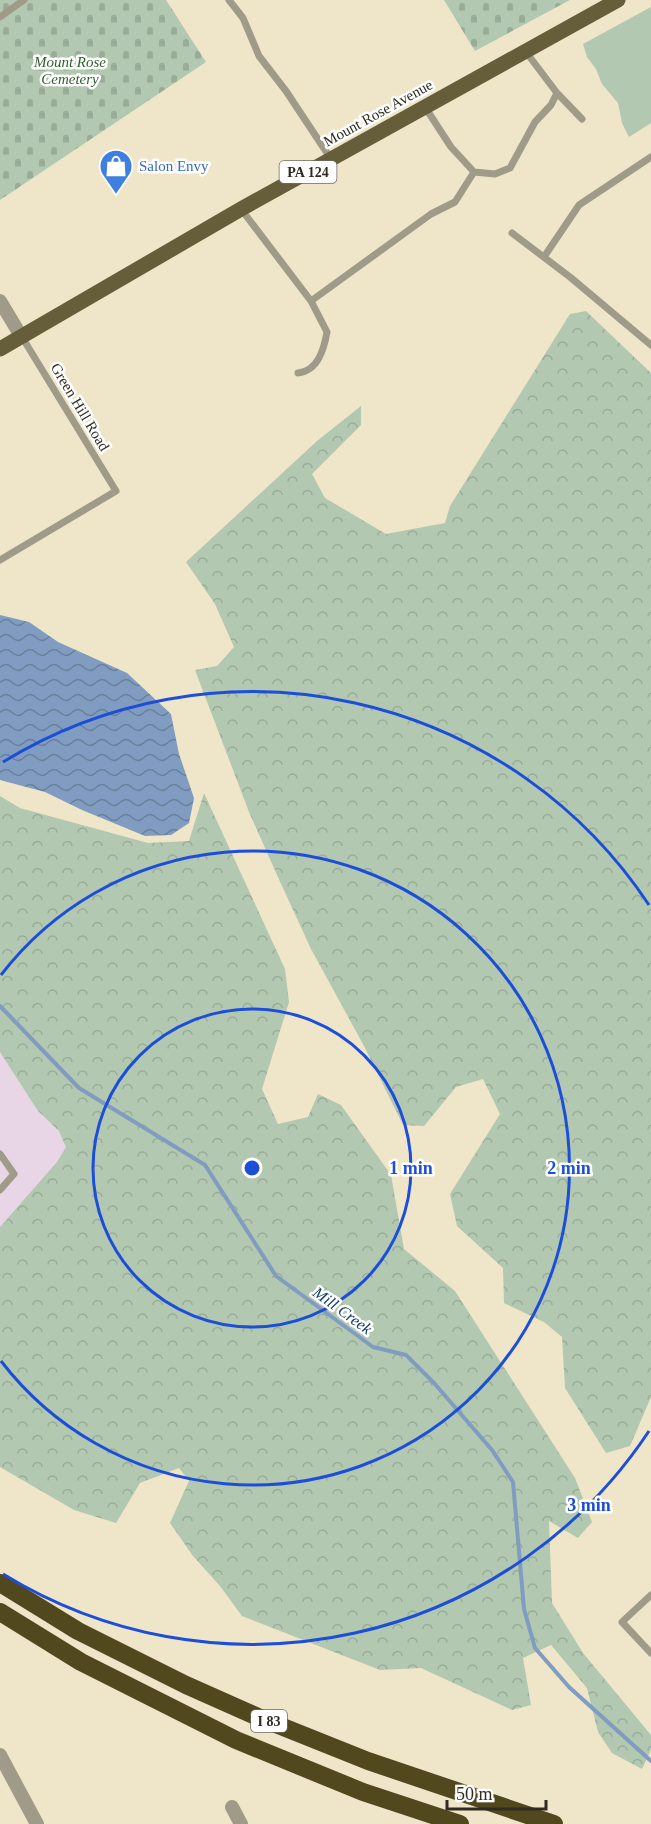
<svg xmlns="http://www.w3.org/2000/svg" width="651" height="1824" font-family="Georgia,serif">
  <defs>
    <pattern id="forest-crowns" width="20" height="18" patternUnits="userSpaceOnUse" patternTransform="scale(1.5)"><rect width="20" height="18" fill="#b2c8b0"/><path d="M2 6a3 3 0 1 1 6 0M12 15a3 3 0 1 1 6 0" fill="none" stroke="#99ac97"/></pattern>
    <pattern id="cemetery-stones" width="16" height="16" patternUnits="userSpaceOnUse" patternTransform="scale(1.5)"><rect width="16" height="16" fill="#b2c8b0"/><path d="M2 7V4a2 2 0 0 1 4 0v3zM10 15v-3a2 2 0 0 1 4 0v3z" fill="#99ac97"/></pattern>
    <pattern id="water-waves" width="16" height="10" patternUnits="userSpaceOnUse" patternTransform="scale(1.5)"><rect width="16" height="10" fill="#809dc1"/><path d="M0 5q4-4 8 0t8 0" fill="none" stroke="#69809c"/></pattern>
  </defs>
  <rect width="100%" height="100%" fill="#efe5c9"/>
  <path fill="#e8d5e5" d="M0,1030l123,85 -123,130z"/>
  <path fill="#b2c8b0" d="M651,7v116l-22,14 -7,-14 -4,-20 -16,-19 -6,-15 -9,-12 -4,-13z"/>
  <path fill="url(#forest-crowns)" d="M586,311l65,62v1024l-21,49 -24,7 -41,-65 -3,-51 -18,-15 -40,-19 -1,-35 -46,-42 -7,-32 50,-80 -17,-35 -27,8 -32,39 -21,-1 -39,-79 -53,-97 -34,-74 -28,-63 -54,-142 22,-4 17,-19 -19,-43 -29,-42 131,-121 44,-35v19l-49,49 13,24 61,36 59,-11 5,-17 120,-192z
    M204,793l81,176 4,33 -27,87 16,35 30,-7 10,-23 23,11 50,70 13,74 51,42 120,187 17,44 -14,16 -29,-17 3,82 31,50 68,82v15l-9,19 -30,-16 -14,-21 -11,-44 -36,-43 -28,13 8,47 -19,5 -91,-42 -41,2 -138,-54 -22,-30 -27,-30 -23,-33 19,-42 -10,-13 -39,15 -24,40 -42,-13 -74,-43v-240l57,-65 9,-15 -7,-16 -21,-20 -38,-59v-256l20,12 128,35 41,-2z"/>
  <path fill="url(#cemetery-stones)" d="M0,0h166l40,62 -206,138z
    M444,0h126l-95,51z"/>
  <path fill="url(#water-waves)" d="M0,615l29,7 29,20 69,31 44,41 8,40 15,44 -5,25 -18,12 -26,1 -63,-26 -37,-18 -45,-12z"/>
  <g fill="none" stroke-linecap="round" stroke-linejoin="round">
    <path stroke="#809dc1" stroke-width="4" d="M0,1006l79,82 126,77 71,111 97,71 33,8 28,28 58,67 21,32 11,127 11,39 34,39 82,74"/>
    <path stroke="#9f9b88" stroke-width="7" d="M229,0l14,18 16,38 27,35 45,68
      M0,17l24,-17
      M557,93l25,26
      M474,172l21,2 15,-6 25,-46 16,-17 6,-12 -31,-41
      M241,209l70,92 120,-87 24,-12 19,-30 -23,-25 -26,-40
      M512,233l58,44 81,68
      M544,257l35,-52 72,-48
      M298,373c20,-2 26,-24 29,-41l-16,-31
      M0,560l116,-69 -94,-154
      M0,1154l14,20 -14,16
      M651,1595l-29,27 29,31"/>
    <path stroke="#9f9b88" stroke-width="14" d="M0,301l21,35
      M0,1755l37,69
      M232,1807l9,17"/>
    <path stroke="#665e3b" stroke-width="15" d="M0,349l241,-140 377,-209"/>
    <path stroke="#52481e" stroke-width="18" d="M0,1583l78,48 108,54 72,32 110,44 186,63
      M0,1612l81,50 155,78 127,52 97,32"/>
  </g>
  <g fill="none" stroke="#1d4ed8" stroke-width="3">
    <circle cx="252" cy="1168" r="159"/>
    <path d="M1 975A317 317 0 1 1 1 1361"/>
    <path d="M649 1431A476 476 0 0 1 3 1574M3 762A476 476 0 0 1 649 905"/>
  </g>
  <defs>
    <g id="shop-pin" transform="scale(1.725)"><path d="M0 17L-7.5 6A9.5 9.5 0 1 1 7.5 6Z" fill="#3f7fe0" stroke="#fff"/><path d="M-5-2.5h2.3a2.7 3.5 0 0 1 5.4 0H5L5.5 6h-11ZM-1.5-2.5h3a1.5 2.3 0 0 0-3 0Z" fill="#fff"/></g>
  </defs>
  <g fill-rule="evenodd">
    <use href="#shop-pin" x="116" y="166"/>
  </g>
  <g text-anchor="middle" stroke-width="5" stroke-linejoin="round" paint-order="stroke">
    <g fill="#fff" stroke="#6d6b63" stroke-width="1.5">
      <rect x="279.5" y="161" width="57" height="22" rx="4.5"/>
      <rect x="251" y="1710" width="36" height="22" rx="4.5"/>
    </g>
    <g font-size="14" font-weight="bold" fill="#2f2b20">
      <text x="308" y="177">PA 124</text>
      <text x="269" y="1726">I 83</text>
    </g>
    <g font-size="15" font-style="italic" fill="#305e2d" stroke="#fff">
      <text x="70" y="67">Mount Rose<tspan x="70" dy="17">Cemetery</tspan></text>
    </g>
    <g font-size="15" fill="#2f2b20" stroke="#fff">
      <text transform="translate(378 113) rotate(-29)" y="5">Mount Rose Avenue</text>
      <text transform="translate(80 407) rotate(59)" y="5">Green Hill Road</text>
    </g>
    <g font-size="15" fill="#366cbe" stroke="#fff" text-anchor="start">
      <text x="139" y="171">Salon Envy</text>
    </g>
    <g font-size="16" font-style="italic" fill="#123c6a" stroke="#fff">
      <text transform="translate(343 1310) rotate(36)" y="6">Mill Creek</text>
    </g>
  </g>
  <circle cx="252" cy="1168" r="9" fill="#1d4ed8" stroke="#fff" stroke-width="3"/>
  <g font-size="18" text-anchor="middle" font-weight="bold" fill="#1d4ed8" stroke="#fff" stroke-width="5" stroke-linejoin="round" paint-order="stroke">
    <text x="411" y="1174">1 min</text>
    <text x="569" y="1174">2 min</text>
    <text x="589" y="1511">3 min</text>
  </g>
  <path d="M447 1800v9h99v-9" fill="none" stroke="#2f2b20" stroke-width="3"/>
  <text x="456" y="1800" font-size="18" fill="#2f2b20" stroke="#ffffff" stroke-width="4.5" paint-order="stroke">50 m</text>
</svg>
